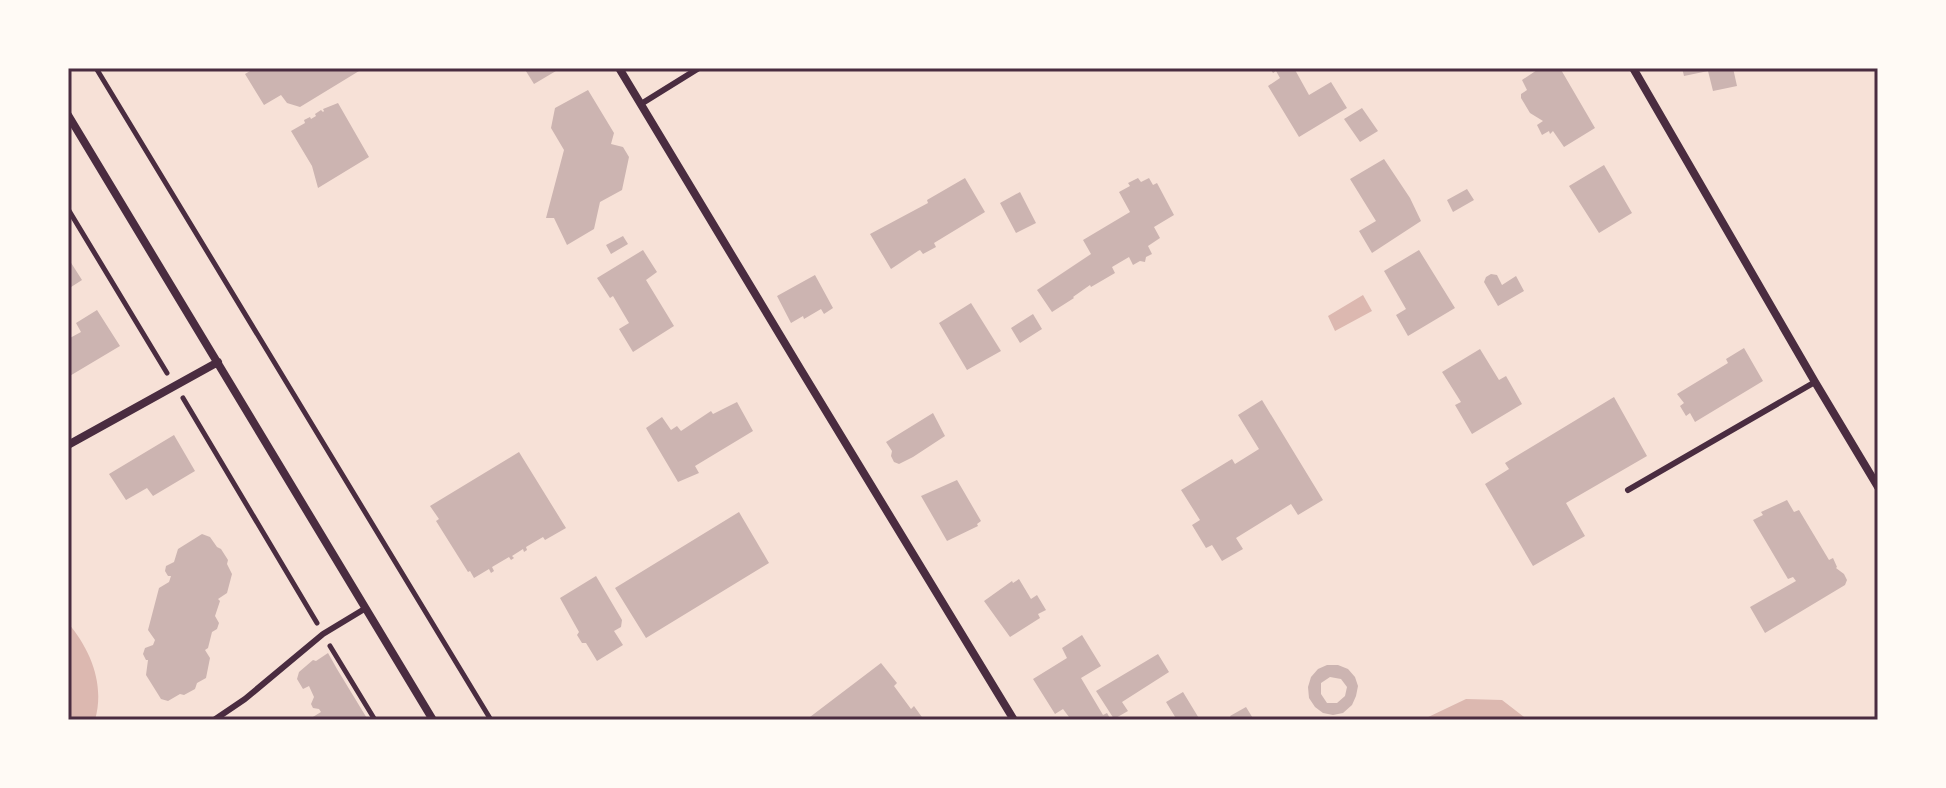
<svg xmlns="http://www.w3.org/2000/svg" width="1946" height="788" font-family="Barlow,sans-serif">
  <rect width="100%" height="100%" fill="#f7e1d7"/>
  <path fill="#dcb8b0" d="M1363,295l9,16 -37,20 -7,-15z
    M68,623c23,27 37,62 27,97h-27z
    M1466,699l36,1 26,20h-106z"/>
  <path fill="#ccb4b1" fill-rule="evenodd" d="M255,68h109l-64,39 -13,-4 -6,-8 -17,10 -19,-31z
    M524,68h37l-27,16z
    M1270,68h24l15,27 22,-13 16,26 -48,29 -31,-51 12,-8 -4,-7 -3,2z
    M1540,68h20l35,60 -31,19 -11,-16 -3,3 -1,-3 -7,4 -5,-10 6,-4 -13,-8 -9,-15v-4l6,-4 -5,-10z
    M1682,68h51l4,18 -24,5 -5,-20 -24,5z
    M588,90l26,43 -3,11 12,3 6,10 -7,33 -22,12 -6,27 -27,16 -13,-27h-8l18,-68 -13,-22 4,-20z
    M338,103l31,54 -51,31 -6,-22 -21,-35 14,-8 -1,-3 6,-3 1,2 5,-3 -1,-2 6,-4 2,2 1,-1 -1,-2z
    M1362,108l16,23 -18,11 -16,-23z
    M1384,159l26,39 11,23 -49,32 -13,-22 17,-10 -26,-42z
    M1604,165l28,48 -33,20 -30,-47z
    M965,178l20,34 -51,31 2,4 -13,7 -3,-4 -2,1 -27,18 -21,-35 58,-31 -1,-3z
    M1138,178l3,4 8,-4 4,7 4,-2 17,32 -20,12 6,11 -12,8 4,8 -6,3 -1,5 -5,-1 -7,4 -4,-8 -17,10 3,6 -24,14 -1,-2 -17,12 1,1 -22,14 -15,-22 54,-36 -8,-14 47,-28 -11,-20 11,-6 -2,-3z
    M1467,189l7,11 -21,12 -6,-12z
    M1020,192l16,31 -20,10 -16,-30z
    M623,236l5,8 -17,10 -5,-9z
    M643,250l14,22 -11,8 28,46 -41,26 -14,-23 10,-6 -16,-27 -3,2 -13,-20z
    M1419,250l36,58 -47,28 -12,-21 10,-6 -22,-38z
    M68,258l14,22 -14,9z
    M1491,274l6,1 5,10 14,-9 8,15 -26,15 -14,-24 2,-5z
    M815,275l18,33 -9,6 -3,-5 -17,10 -1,-3 -12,7 -14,-27z
    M971,303l30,48 -34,19 -28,-47z
    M97,310l23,36 -52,31v-38l13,-7 -5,-9z
    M1033,314l9,15 -22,14 -9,-15z
    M1744,348l19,33 -68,41 -5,-9 -4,3 -6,-10 4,-3 -7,-9 51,-31 -2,-4z
    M1480,349l19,31 7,-4 16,28 -50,30 -17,-29 6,-3 -19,-30z
    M1614,397l33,59 -81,47 19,33 -52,30 -48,-82 24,-15 -4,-6z
    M1262,400l61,100 -25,15 -7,-11 -55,34 7,11 -21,12 -10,-16 -6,3 -14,-23 8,-5 -19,-30 51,-31 3,5 24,-15 -21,-34z
    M737,402l16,29 -58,35 4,7 -21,9 -32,-54 16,-11 9,13 6,-4 4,5 30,-20 2,3z
    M933,413l12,23 -32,21 -14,7 -5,-2 -3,-6 1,-5 -6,-9z
    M174,435l21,36 -42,25 -6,-8 -21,12 -17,-26z
    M519,452l47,76 -21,12 -2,-3 -17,10 1,3 -3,2 -1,-3 -11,7 2,2 -3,2 -2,-3 -17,10 2,4 -3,2 -2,-4 -15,9 -4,-7 -2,1 -32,-51 3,-2 -9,-13z
    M957,480l24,41 -4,3 1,2 -31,15 -26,-45z
    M1787,500l7,12 5,-2 30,50 4,-2 4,9 -1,1 8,6 3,6 -2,5 -80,48 -15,-26 46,-26 -3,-4 -5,2 -35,-59 10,-5 -2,-3z
    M739,512l30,51 -123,75 -31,-50z
    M202,534l8,3 7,10 4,2 7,11 -1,4 5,10 -5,19 -9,6 2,2 -5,15 4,7 -2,6 -5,3 -4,16 -3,2 5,8 -4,20 -9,5 -2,6 -11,6 -4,-1 -12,7 -7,-2 -15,-24 2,-15h-2l-3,-6 2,-6 8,-3 2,-5 -7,-10 11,-42 10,-6 2,-6h-3l-3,-5 1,-5 8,-4 4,-13z
    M596,576l26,44 -1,7 -7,4 9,14 -26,16 -11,-18h-4l-5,-8 2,-3 -19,-34z
    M1019,579l12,20 6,-4 9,15 -8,4 2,4 -30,19 -26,-36 28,-20 1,2z
    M1082,635l19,31 -20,12 22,37 4,-2 4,7h-47l5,-3 -6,-8 -8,5 -22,-35 34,-21 -5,-10z
    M328,653l9,16 31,51h-60l13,-8 -2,-3 -6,-1 -2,-4 3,-7 -5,-11 -6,3 -6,-10 2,-7 14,-12 3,1z
    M1158,654l11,18 -47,30 6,9 -14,8 -18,-28z
    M881,663l16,20 -3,3 17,23 3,-3 10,14h-118z
    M1327,665h11l10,4 7,8 3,9 -2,10 -4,9 -9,8 -10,2 -10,-2 -8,-6 -6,-9 -1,-11 3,-10 7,-8zM1330,677l11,2 6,8 -2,9 -8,7h-10l-6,-9v-11z
    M1183,692l17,28h-23l-11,-18z
    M1246,707l8,13h-22l-2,-4z"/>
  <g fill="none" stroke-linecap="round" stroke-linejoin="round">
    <path stroke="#4a2c40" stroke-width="5" d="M96,68l395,652
      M68,209l99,164
      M183,398l134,225
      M330,646l45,74"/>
    <path stroke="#4a2c40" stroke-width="6" d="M641,104l58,-36
      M1628,490l187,-108
      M214,720l31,-21 78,-65 43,-26"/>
    <path stroke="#4a2c40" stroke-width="8" d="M619,68l182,302 213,350
      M1633,68l182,314 63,105
      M68,115l365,605
      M68,445l150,-83"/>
  </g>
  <rect width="1946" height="788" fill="none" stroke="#fffaf5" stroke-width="140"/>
  <rect x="70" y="70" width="1806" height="648" fill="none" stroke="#4a2c40" stroke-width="3"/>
</svg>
